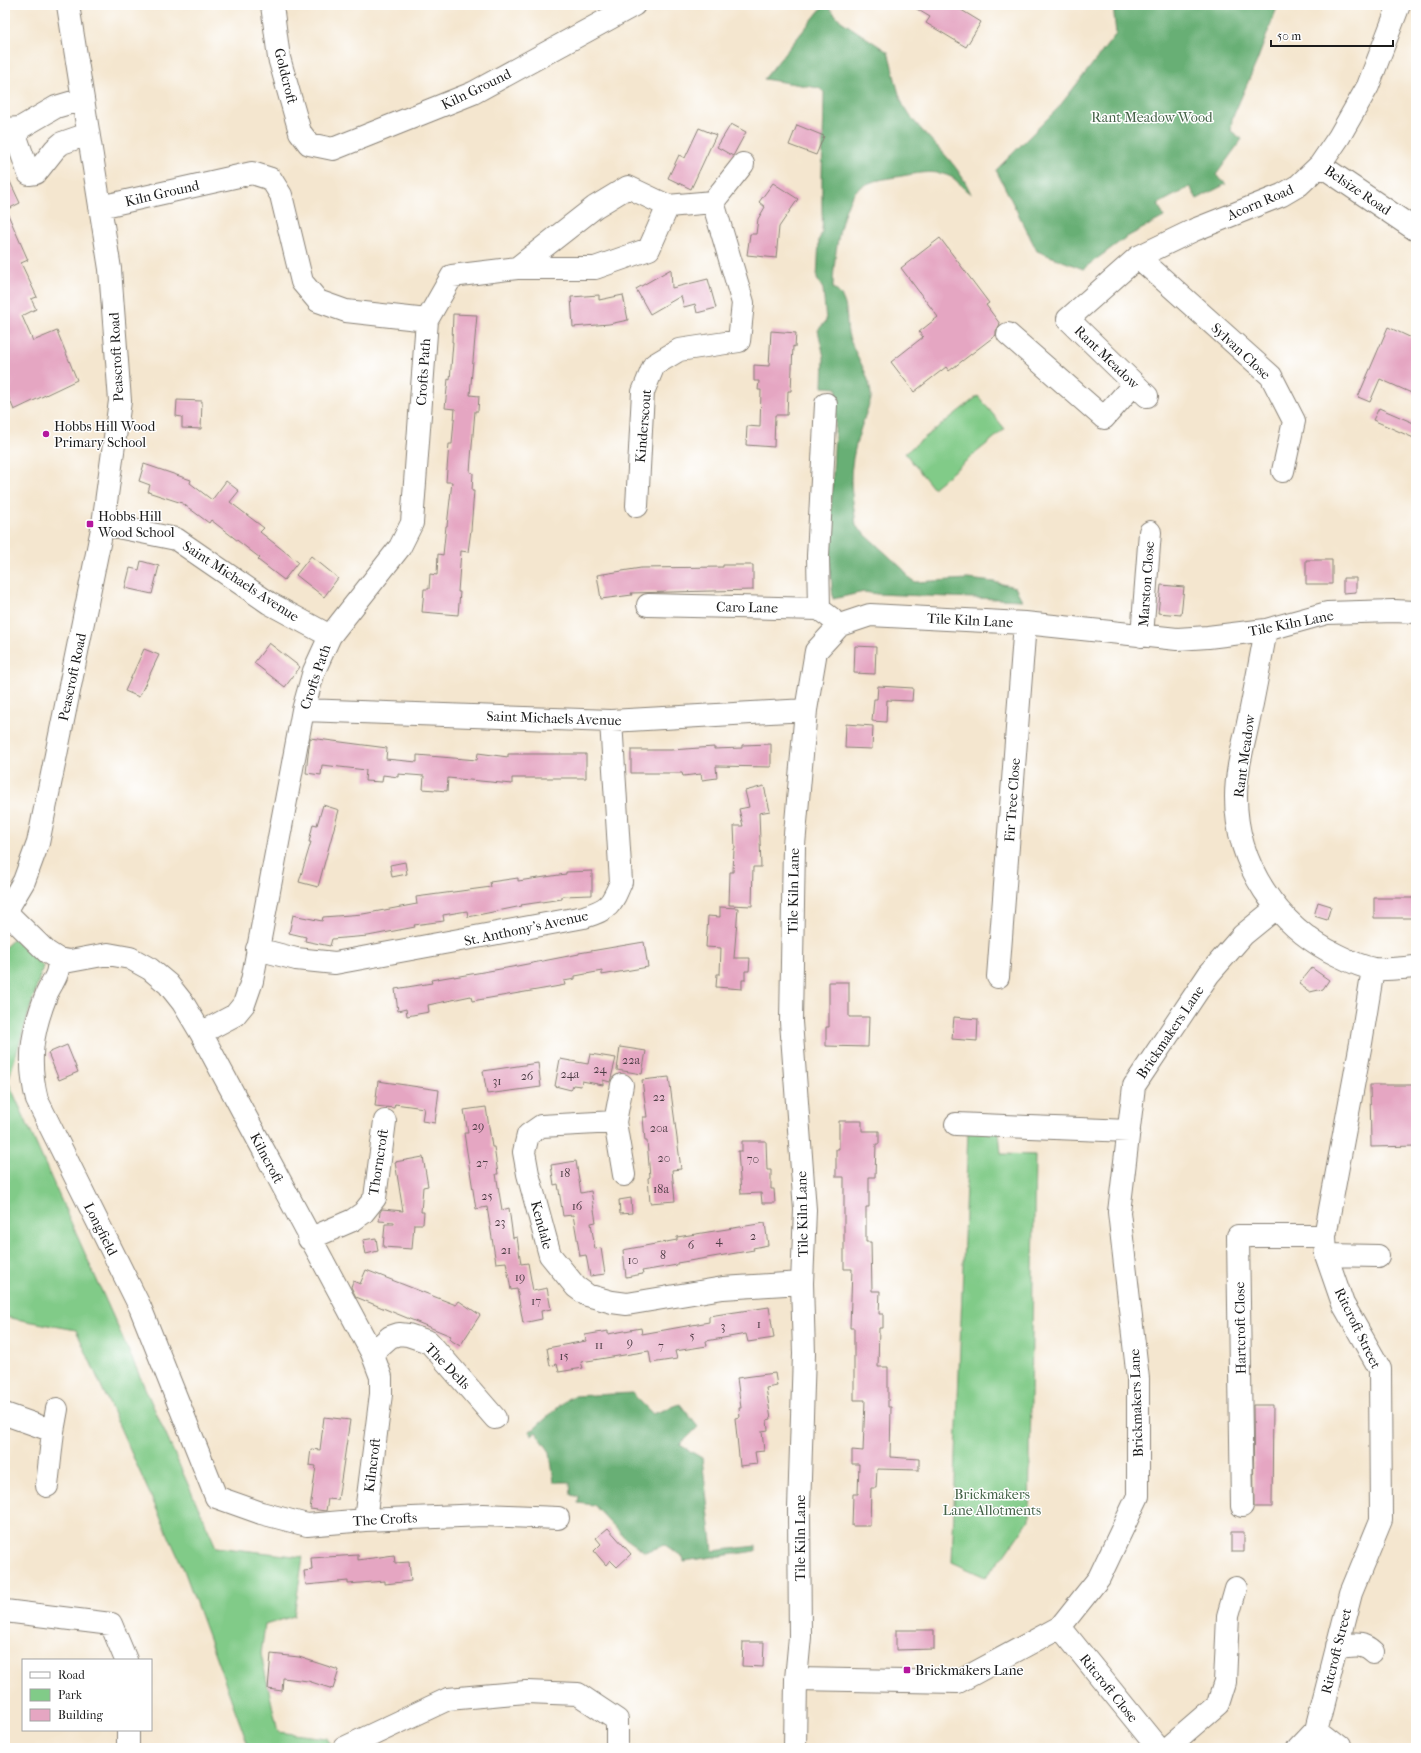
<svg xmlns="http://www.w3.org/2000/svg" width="1421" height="1753" font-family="'IM FELL French Canon',serif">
  <rect width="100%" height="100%" fill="#fff"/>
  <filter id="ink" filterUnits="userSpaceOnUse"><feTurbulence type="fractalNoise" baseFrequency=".025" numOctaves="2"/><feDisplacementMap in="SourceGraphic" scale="8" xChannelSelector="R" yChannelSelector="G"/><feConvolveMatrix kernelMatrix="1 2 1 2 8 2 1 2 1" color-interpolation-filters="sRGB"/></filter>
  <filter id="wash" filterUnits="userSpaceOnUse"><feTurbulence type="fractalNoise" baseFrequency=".012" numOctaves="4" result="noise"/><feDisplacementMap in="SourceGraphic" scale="16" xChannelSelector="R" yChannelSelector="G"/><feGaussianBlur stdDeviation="0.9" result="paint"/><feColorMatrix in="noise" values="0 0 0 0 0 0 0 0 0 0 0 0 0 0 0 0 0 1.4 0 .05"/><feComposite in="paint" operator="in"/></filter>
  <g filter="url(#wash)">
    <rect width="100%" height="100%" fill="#f4e6cf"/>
    <path fill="#81cb88" stroke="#4e7452" d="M978,396l27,33 -72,59 -28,-35z
      M14,939l29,27 -35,115 208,466 87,10 -9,59 -29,9 -4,29 17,78 49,6 5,10h-83l-65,-178 -108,-240 -71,-13v-370z
      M968,1130l31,1 2,23 34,1 -6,365 -25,36 -19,21 -33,-15z"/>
    <path fill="#68af74" stroke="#426648" d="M824,5h3l14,16 47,31c5,15 10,47 18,58 21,31 50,48 65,84 -7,-4 -11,-11 -18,-16 -18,-10 -38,-4 -57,-1 -13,2 -27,4 -38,12 -18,15 -25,76 -25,99 5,3 7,6 10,11 5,11 3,23 5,34 6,23 24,42 23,66 -9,26 -20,53 -20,81 0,15 4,31 5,46l48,44 5,8 6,4 53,-3 26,3 21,5 7,13 -145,-6 -13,-2 -31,7 -4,-45 8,-166 -14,-1 1,-30 -6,-27 8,-9 -3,-32 -6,-10 2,-40c5,-7 3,-21 3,-30 -1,-39 2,-78 2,-117l-5,-4 -55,-9z
      M1113,5h165l-21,56 -25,58 -1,12 11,8 -26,36 10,9 -29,15 -7,-12 -32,17 6,13 -39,21 -42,31 -46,-18 -41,-81 62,-62 58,-74z
      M632,1393l21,21 27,-10 18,23 -18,18 22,13 11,93 43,-5v5l-72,10 -1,-4 -18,-12 -20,7 -20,-14 -31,-33 -16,-2 1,-6 -8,-2 -1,-13h-16l-4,-30 -14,-20 -5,3 -2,-4 5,-2 33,-30 7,-3z"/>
    <g id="blocks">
      <path fill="#e5a6c2" d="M910,5h43l28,17 -15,25 -40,-24 4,-6z
        M731,124l15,8 -13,24 -16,-9z
        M797,125l27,11 -8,19 -27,-10z
        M699,128l17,7 -25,54 -23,-11 11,-23 6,3z
        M5,171l15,32 -14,7 22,50 -7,3 16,34 -6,2 5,10 -14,7 11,25 24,-10 20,49 -63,30 -9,-21z
        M773,183l25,16 -19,28 -3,31 -29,-3 3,-21h6l2,-15 7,-12 -6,-5z
        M940,238l49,65 -3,2 14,19 -4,7v4l-47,36 -3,-4 -32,25 -23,-30 32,-25 -4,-5 19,-15 -37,-49z
        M671,269l1,19 36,-9 8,29 -19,5 -2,-9 -11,3 -3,-11 -31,18 -14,-25z
        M599,295v5l24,-5 5,25 -19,4 -36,3 -2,-30z
        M453,314l24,1 -7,80 9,1 -1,15h-3l-3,35 -2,26 3,1 -1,18h2l-3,39 -3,22 -7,-1 -3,41h2l-2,23 -36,-3 2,-23h5l1,-15 7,1 1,-21 5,1 3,-29h1l5,-44h-6l3,-38h3l3,-35 -10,-1 3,-29 2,1 3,-38h-1z
        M1388,327l28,13v55l-36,-16 -10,23 -12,-5z
        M771,331l25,2 -1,14 -2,-1 -2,45h-3l-1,24h-12l-1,32 -28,-2 1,-19 13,1 1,-37h-3l1,-9h-5v-16l15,1z
        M177,400l25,1 -1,28 -19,-1v-11l-6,-1z
        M1379,408l37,16v15l-43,-19z
        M144,464l47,16 -1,3 22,17 14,-19 13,10 -9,11 34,26 -4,4 38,30 -14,18 -26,-20 2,-2 -49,-38 -2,3 -27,-20 -34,-11 2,-7 -11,-4z
        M311,556l27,22 -14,19 -28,-22z
        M1306,560h26v24h-26z
        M141,561l18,5 -7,28 -27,-6 5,-20 9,2z
        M723,565h30v25l-122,3 1,2 -31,4 -4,-24 44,-7 82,-1z
        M1343,578h13v14l-13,1z
        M1161,585l23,2 -3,28 -23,-2z
        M269,643l31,24 -15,20 -31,-24z
        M855,646l21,1 -1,27 -21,-1z
        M144,649l15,6 -20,42 -14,-6z
        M878,686l35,2 -1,13 -25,-1 -1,22 -14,-1 2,-22h3z
        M846,724l27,2 -1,23 -27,-1z
        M310,738l77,10 -1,11 31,3v-7l60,5 1,-7 30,4v-3h78v24h-74v6l-64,-6 -1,13 -24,-2 1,-13 -26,-2v3l-15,-2 -1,7 -17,-1 1,-11 -44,-5 -1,10 -15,-2z
        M771,744v23l-55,-1 1,12 -15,2 -1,-6 -18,2 -1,-3h-51v-23h40l43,-3v2l28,-1v-3z
        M764,786l6,25 -11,2 2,54h-8l-1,39 -23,-1 1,-33h3l1,-23h1l-1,-23h9l-4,-17 10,-2 -4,-16z
        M323,805l16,5 -21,77 -19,-5 12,-40h-2l4,-18 4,1z
        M405,862l2,12 -15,3 -2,-12z
        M592,871v24l-30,1v3l-41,6 1,1 -54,11 -1,-6 -24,4 1,6 -30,4 1,2 -47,9 -36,3 -2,7 -25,-5 1,-4 -17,-4 4,-18 29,6 1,-4 40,-3 54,-10 -1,-7 75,-10 -1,-5 28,-4v3l48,-7v-2z
        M1374,898h42v20h-42z
        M1318,902l13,4 -4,14 -13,-4z
        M720,907l18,1 -4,50h16l-1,13h-4v9h-3v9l-26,-2 1,-13h3l1,-26 -15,-1 2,-31 12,1z
        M644,942l4,25 -46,8v-4l-27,5v3l-11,2 1,4 -22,4 -71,12 -1,-5 -43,9 1,7 -22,4 -1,-7 -8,2 -3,-22 37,-6 -1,-3 23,-4v1l58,-10 67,-13v-1z
        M1312,968l17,12 -6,9 -13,3 -11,-8z
        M829,982h20v35h20l-1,30 -42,-1v-19h3z
        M954,1017l24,2 -1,22 -25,-2z
        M67,1045l11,27 -19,8 -11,-27z
        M620,1047l26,4 -4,23 -25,-4z
        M590,1054l26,4 -6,24 -7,-2v5l-21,-4 -1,5 -8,-1 -2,5 -16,-4 5,-27 28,5z
        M538,1063l3,24 -54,7 -4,-23z
        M669,1077l12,92 -9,1 3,31 -25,2 -2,-25 2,-1 -3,-36h-2l-2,-24h4l-5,-37z
        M378,1081l61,9 -4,33 -13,-2 2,-13 -29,-4 -1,4 -19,-2z
        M1370,1085h46v61l-45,1z
        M486,1107l6,40h2l4,27h-2l6,36 7,-2 4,30 4,-1 4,27 7,-1 5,28 14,-3 4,21 -10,2 1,8 -19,4 -6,-34 -6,1 -5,-28 -10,1 -9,-56 -11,2 -12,-76h4l-4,-23z
        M839,1121h23v10h17v13h-3l-1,33h-6v30h-3v35h5l1,49h8l-1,23h4v14h-4l-1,39h10v40h3l-1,50 29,2v11l-42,-1 -1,19h-5l-1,38h-18l1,-32h5l1,-30h-7v-14l11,1 2,-51h-11v-72h-4l2,-59h-8v-92h-8v-28h3z
        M742,1141h24l1,29h4v19h3l1,14h-13l-1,-10 -20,1 -3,-43h4z
        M423,1157l5,29 -5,1 -2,25h3l-1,12h-9l-2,25 -29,-2 2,-23h9v-2l-15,-1 1,-9 2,-3 21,2 -8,-49z
        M576,1161l5,32 10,-2 5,31 -5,1 4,26 6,-1 4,26 -15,2 -4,-21 -6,1 -7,-41 -10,1 -5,-32 -4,1 -3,-20z
        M631,1198l1,15 -12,1 -1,-14z
        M765,1223l3,22 -15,3 1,2 -77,13v2l-35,6 1,3 -17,3 -3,-27 54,-10v-3z
        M376,1238l2,13 -12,3 -3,-14z
        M366,1270l90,35 3,-4 21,14 -20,31 -11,-7 2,-3 -95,-39 -5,-10 2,-6 7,3z
        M769,1307l5,31 -26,4 -2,-8 -40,7 1,5 -32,5 2,8 -26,4 -2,-12 -68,11 2,6 -24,4 -2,-8 -7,2 -3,-18 39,-7 -1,-6 23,-4v3l33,-6 1,6 67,-12v-6z
        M775,1373l2,13 -11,2 5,31 -4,1 1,10 -6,1 2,20 -9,1 2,12 -17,2 -5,-48 5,-1 -1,-9h2l-4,-30z
        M1253,1405h20l-1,102h-18z
        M324,1417l26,3 -12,80 -10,-1 -2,12 -16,-2 6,-43 -7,-1 2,-16 9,1z
        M608,1528l23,26 -14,13 -7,-7 -4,5 -12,-14 7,-7 -5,-6z
        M1231,1532h13v20h-13z
        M358,1555v5l36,-5 1,8 14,-1 2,19 -26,3v-3l-37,3v-3l-42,4 -2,-14 8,-1 -1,-12z
        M896,1630h38v19l-38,1z
        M743,1642h21l-1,25 -21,-1z
        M271,1654l28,3 40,13 -6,19 -25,-8 -25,-3 -1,13 -14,-2z"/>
    </g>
  </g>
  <g filter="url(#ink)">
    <use href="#blocks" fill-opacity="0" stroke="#888176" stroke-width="1"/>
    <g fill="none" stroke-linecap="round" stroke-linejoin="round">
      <g stroke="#888176" stroke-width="24">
        <path id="minor" d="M272,5l7,53 21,74 9,12 24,5 140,-56 161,-88
          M20,128l-4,9 13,37 7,-1 19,-24 7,-6 26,-9
          M5,129l15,-1 36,-21 27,-8
          M1320,165l96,65
          M713,202l30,-38
          M100,207l152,-34 19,6 10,16 21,87 16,19 28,10 81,9
          M1138,257l133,119 23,45 -11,50
          M1008,334l96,84 30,-34
          M1147,396l-79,-77 70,-62 56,-27 88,-35 17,-10 21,-20 19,-28 29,-51 31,-81
          M637,506l6,-114 11,-27 25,-15 60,-9 4,-38 -30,-101 -45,4
          M103,524l73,15 93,64 61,33
          M648,605l171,4 12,9
          M819,609l-1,-53 8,-152
          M1266,630c-6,32 -12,65 -19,98 -5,22 -11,46 -11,69 0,67 41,129 101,158 10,5 25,12 37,14 13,1 28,-1 42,-2
          M1142,636l8,-104
          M303,710l308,11 195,-11
          M6,912l41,40 11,7 12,2 38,-7 22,4 20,11 18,15 15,19 18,30 171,320 9,24v17l-16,126
          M5,913l19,-32 14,-38 65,-319 17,-123 -10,-132 -42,-264
          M257,949l39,10 39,4 249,-46c25,-8 27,-11 37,-35l-10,-161
          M58,959c2,16 -5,21 -11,34 -15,38 -20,67 -10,107l103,207 76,190 45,16 46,12 58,-5 118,-5 75,3
          M998,977l27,-354
          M201,1033l34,-18 9,-11 8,-23 51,-271 11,-39 16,-35 70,-89 12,-24 15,-203 25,-44 65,-8h78l54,-19 19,-43 -40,-19 -33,20 -78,61
          M615,1122l7,-37
          M956,1124l173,7
          M624,1175l-9,-53 -74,4 -13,9 -4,17 4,22 22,81 26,32 11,8 25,7 15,2 96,-16 79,-5
          M309,1239l44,-19 10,-7 12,-15 10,-77
          M1326,1255l52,1
          M372,1353l18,-16 9,-3 9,1 21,7 66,76
          M5,1414l48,17 -6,55
          M53,1431l4,-22
          M1242,1506l-4,-270h87
          M5,1611l106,13 15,36
          M1060,1627l98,121
          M1337,1646c16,-1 26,-5 37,6
          M796,1679l162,3 102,-55 39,-49 39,-82v-117l-19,-167 15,-126 75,-112 34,-39 33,-27
          M1316,1730l23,18
          M128,1748v-18
          M344,1748l104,-49 78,-7 52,2 39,26v28
          M795,1748l1,-69 4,-42 -1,-128 5,-155 -2,-71 3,-73 -14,-188 3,-177 12,-135 10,-59 24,-26 30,-10 155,8 152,16 31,-2 58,-7 61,-17 66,-2 23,1
          M1167,1748l51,-44 7,-22 3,-66 8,-28
          M1299,1748l17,-18 35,-137 30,-73 -1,-151 -37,-65 -17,-49 -1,-19 36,-193 12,-74"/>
      </g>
      <use href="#minor" stroke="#fff" stroke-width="22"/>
    </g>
  </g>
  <g fill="#b5179e" stroke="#fff" stroke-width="1.5">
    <circle cx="46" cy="434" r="4"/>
    <rect x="86" y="520" width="8" height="8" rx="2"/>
    <rect x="903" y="1666" width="8" height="8" rx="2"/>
  </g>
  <g text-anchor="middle" stroke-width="3" stroke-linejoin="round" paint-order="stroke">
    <g font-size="12" fill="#4e3e46">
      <text x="631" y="1064">22a</text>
      <text x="600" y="1073">24</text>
      <text x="570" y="1078">24a</text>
      <text x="527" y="1080">26</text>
      <text x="497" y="1085">31</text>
      <text x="659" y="1101">22</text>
      <text x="478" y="1130">29</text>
      <text x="659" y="1132">20a</text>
      <text x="664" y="1162">20</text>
      <text x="753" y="1163">70</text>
      <text x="482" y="1167">27</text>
      <text x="565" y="1177">18</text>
      <text x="661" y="1193">18a</text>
      <text x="487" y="1200">25</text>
      <text x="577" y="1210">16</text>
      <text x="500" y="1226">23</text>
      <text x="753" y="1240">2</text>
      <text x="719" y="1244">4</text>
      <text x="691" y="1249">6</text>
      <text x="506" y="1254">21</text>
      <text x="663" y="1259">8</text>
      <text x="633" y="1264">10</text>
      <text x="520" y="1281">19</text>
      <text x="536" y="1305">17</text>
      <text x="759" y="1328">1</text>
      <text x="723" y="1330">3</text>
      <text x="692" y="1340">5</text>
      <text x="630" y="1346">9</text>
      <text x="599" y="1349">11</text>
      <text x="661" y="1350">7</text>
      <text x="564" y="1360">15</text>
    </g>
    <g font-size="14" fill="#1c1c1c" stroke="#fff">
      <text transform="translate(286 76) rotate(76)" y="5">Goldcroft</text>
      <text transform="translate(476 89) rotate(-26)" y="5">Kiln Ground</text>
      <text transform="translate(1358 190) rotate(34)" y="5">Belsize Road</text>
      <text transform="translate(162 193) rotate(-13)" y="5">Kiln Ground</text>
      <text transform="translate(1260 202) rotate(-23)" y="5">Acorn Road</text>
      <text transform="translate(1241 351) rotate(43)" y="5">Sylvan Close</text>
      <text transform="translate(116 357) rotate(-93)" y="5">Peascroft Road</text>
      <text transform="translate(1107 357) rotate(44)" y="5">Rant Meadow</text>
      <text transform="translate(423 372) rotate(-86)" y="5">Crofts Path</text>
      <text transform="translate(643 426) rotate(-85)" y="5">Kinderscout</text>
      <text transform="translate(241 581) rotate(33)" y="5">Saint Michaels Avenue</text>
      <text transform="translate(1146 584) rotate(-86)" y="5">Marston Close</text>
      <text transform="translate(747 607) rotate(1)" y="5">Caro Lane</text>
      <text transform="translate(970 620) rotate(3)" y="5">Tile Kiln Lane</text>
      <text transform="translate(1291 623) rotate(-11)" y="5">Tile Kiln Lane</text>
      <text transform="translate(72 677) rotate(-78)" y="5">Peascroft Road</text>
      <text transform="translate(315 677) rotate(-71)" y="5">Crofts Path</text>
      <text transform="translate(554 718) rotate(2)" y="5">Saint Michaels Avenue</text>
      <text transform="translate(1244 756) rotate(-82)" y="5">Rant Meadow</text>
      <text transform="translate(1012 800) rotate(-86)" y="5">Fir Tree Close</text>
      <text transform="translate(793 891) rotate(-89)" y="5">Tile Kiln Lane</text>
      <text transform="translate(526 928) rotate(-12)" y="5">St. Anthony's Avenue</text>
      <text transform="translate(1170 1032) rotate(-56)" y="5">Brickmakers Lane</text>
      <text transform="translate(267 1158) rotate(62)" y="5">Kilncroft</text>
      <text transform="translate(378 1162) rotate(-81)" y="5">Thorncroft</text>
      <text transform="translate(802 1214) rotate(-91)" y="5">Tile Kiln Lane</text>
      <text transform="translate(542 1225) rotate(75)" y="5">Kendale</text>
      <text transform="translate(101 1229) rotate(63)" y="5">Longfield</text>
      <text transform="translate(1240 1328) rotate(-91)" y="5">Hartcroft Close</text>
      <text transform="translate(1358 1328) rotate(64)" y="5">Ritcroft Street</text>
      <text transform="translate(448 1366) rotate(46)" y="5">The Dells</text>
      <text transform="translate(1136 1403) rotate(-92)" y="5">Brickmakers Lane</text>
      <text transform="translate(372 1465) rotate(-83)" y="5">Kilncroft</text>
      <text transform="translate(385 1519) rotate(-3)" y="5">The Crofts</text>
      <text transform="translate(800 1538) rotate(-90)" y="5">Tile Kiln Lane</text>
      <text transform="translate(1336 1651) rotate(-76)" y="5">Ritcroft Street</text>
      <text transform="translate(1109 1688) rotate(51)" y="5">Ritcroft Close</text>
    </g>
    <g font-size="14" fill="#446247" stroke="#fff">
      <text x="1152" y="122">Rant Meadow Wood</text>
      <text x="992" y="1499">Brickmakers<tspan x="992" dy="16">Lane Allotments</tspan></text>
    </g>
    <g font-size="14" fill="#1c1c1c" stroke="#fff" text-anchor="start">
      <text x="54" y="431">Hobbs Hill Wood<tspan x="54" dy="16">Primary School</tspan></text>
      <text x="98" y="521">Hobbs Hill<tspan x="98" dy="16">Wood School</tspan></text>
      <text x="915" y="1675">Brickmakers Lane</text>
    </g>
  </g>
  <rect width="1421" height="1753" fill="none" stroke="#fff" stroke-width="20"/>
  <rect x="22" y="1659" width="130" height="72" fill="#ffffff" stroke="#a4a4a4"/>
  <rect x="30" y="1672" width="20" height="6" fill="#ffffff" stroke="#a4a4a4"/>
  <text x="58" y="1679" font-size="12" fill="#1c1c1c">Road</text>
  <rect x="30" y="1689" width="20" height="12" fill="#81cb88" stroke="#a4a4a4"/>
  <text x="58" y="1699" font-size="12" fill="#1c1c1c">Park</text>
  <rect x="30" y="1709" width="20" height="12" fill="#e5a6c2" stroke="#a4a4a4"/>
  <text x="58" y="1719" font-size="12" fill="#1c1c1c">Building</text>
  <path d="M1271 40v6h122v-6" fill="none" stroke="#1c1c1c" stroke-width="2"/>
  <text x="1277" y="40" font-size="12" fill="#1c1c1c" stroke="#ffffff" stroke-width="3" paint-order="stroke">50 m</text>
</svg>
